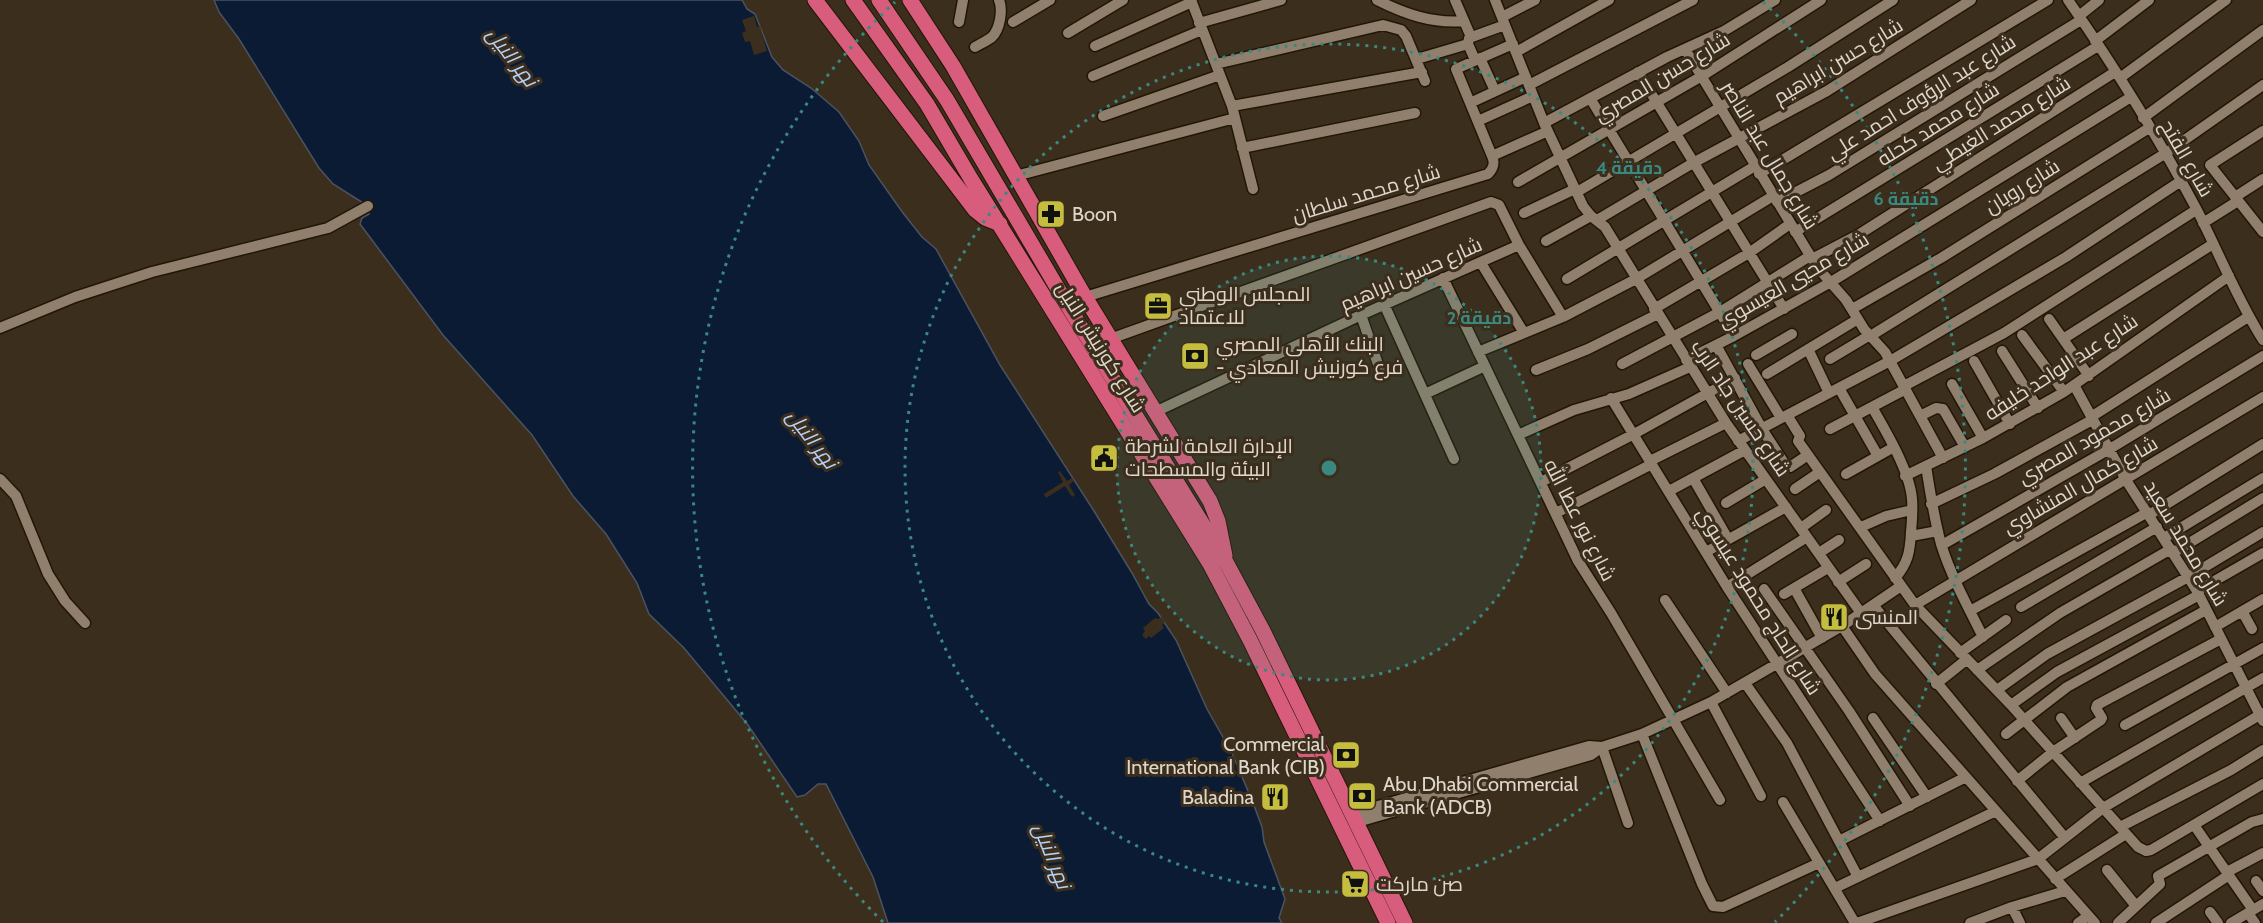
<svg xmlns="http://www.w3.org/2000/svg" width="2263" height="923" font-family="Cabin,Cairo,sans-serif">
  <rect width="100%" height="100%" fill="#3c2e1d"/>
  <path fill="#0b1b33" stroke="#4b5361" stroke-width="1.5" d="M214,0h528l5,9 8,5 17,43 11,13 28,18 28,24 20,29 10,24 34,48 19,24 14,12 64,116 94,146 38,62 17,31 9,9 18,27 31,69 25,44 21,50 9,24 2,15 21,57 -6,19 3,5h-394l-15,-46 -47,-93h-8l-13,11 -8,2 -49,-72 -64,-77 -35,-34 -12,-31 -31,-49 -33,-38 -41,-61 -89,-100 -83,-111 2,-6 7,-4 -1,-8 -35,-22 -14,-16 -80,-129 -20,-27z"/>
  <path fill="#3c2e1d" d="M754,16l3,11 3,-1 7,25 -13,4 -4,-14 -5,1 -3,-9 4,-2 -4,-11z
    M1060,471l7,10 5,-3 2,3 -5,4 6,10 -3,2 -7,-11 -19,12 -2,-4 19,-12 -5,-10z
    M1161,617l4,5 -3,3 2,3 -13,10 -2,-2 -3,3 -4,-4 3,-4 -2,-3 12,-10 3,1z"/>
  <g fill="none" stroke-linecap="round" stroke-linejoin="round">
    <g stroke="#221606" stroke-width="13">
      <path id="minor" d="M1191,0l41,106 21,83
        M1377,0c28,14 56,24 87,21
        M1455,0l16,37
        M1495,0l49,123 39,83 8,10 14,11 121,196 135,190
        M2068,0c46,66 91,139 129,210 22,43 40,89 66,130
        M2079,16l20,-16
        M1502,17l33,-17
        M959,22l4,-22
        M1013,22l37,-22
        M1199,23l82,-23
        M1068,33l55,-33
        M2095,41l54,-41
        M1095,46l97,-44
        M975,47c5,-3 12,-6 17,-10 8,-8 11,-27 7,-37
        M1685,49l132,218 29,33 18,29 21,23 58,106
        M1516,52l93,-52
        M1480,58l15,33
        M1417,59l51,-15
        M1475,60l-7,-16 1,-6 36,-13
        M1216,64l167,-39 18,5 5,6 19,45
        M1638,72l146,237
        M1093,76l109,-46
        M2120,78l106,-78
        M1529,85l164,-85
        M1590,98l144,238
        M1470,103l56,-26
        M1232,106l190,-34
        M1103,116l117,-41
        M2143,118l120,-88
        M1478,121l55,-25
        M1544,123l123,-66 57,-26 51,-31
        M2263,131l-53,34 53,67
        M1242,148l173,-35
        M1492,156l56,-25
        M1759,174l289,-174
        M1016,176l219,-58
        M1518,182l184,-106 119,-76
        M1577,192l211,-125 105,-67
        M2235,197l28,-18
        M1777,202l52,-27 252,-155
        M1524,213l51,-24
        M1597,220l96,-57 134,-72 144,-91
        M2203,223l35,-22
        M1795,232l303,-186
        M1546,241l45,-25
        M1812,259l46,-24 257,-163
        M1481,263l43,70
        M1443,278l135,283 33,52 109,187
        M1567,279l188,-113
        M1085,297l403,-123c6,-6 7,-11 4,-18l-36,-87 57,-25
        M1384,304l70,155
        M1654,309l95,-56 41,-29
        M1852,309l89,-51 208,-130
        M1361,315l19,55
        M2049,319l40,57
        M0,328l75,-31 77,-25 176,-44 40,-22
        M1872,335l294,-182 97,-68
        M2022,335l42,57
        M1110,339l381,-137 8,3 20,40 44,72
        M2063,339l150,-95
        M1716,345l46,84 24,37 4,1 18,-12
        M1808,349l21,44
        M2002,351l36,57
        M1478,352l85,-35 73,-38 137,-83
        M1756,355l36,-21
        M1830,359l40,-24
        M1686,360l48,-24 97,-54 300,-185
        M1974,361l36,63
        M1622,364l98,-52 90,-56
        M1748,364l33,54
        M1536,370l52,-21 70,-35
        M1767,374l91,-55
        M1952,384l31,54
        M2074,385l52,95 71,111 66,130
        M1904,386l100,-53 192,-123
        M1839,388l39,68
        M1425,394l60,-28
        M1611,398l116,189 153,234
        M1872,407c14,24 38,65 40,92 1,11 0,22 -1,33 -1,20 -3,31 -16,46
        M1155,412l206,-97 158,-70
        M1787,415l13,21 -2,5 117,164 96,100 127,142 8,4 5,-1 112,-66
        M1920,416l16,-8 7,1 22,38
        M2091,417l157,-100
        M1830,429l76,-40
        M1518,435l56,-25 55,-16 61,-27
        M1738,441l152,-80 176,-104 115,-76
        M1650,461l76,-38
        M1926,466c4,26 8,52 15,78 10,32 27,63 42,93
        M1846,474l48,-27
        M1905,476l78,-38 81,-46 165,-116
        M1693,478l35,61
        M0,479l16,17 32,78 17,27 20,22
        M1541,482l93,-48 101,-56
        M1795,489l25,-17
        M1669,491l76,-41
        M1726,503l40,-24
        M1931,504l63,-30 98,-54
        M1556,513l96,-49
        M2149,515l114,-71
        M1861,527l25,-11 26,-6
        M1801,528l25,-18
        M1911,536l27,-5
        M2164,538l99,-60
        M1942,545l166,-95 155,-94
        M1706,552l80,-45
        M1819,553l20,-13
        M2173,553l90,-55
        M1838,582l28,-18
        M1727,587l80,-50
        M1794,588l28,50
        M1764,589l85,122 61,95
        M2197,591l66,-38
        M1784,594l44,-26
        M1665,600l62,93
        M1873,605l192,233
        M1915,605l348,-208
        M2021,607l136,-80
        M1970,611l178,-99
        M2242,611l10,18
        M1842,626l33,48 220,249
        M2215,627l48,-28
        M1960,653l46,-33
        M1977,670l83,-57 111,-64
        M1745,683l42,60 71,134
        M1936,684l30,-24
        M1997,690l50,-36 141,-77 75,-45
        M1711,702l50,94
        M2011,705l46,-33 142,-77
        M1873,718l54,79
        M2061,718l14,20
        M2125,725l138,-77
        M1642,734l60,150 11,22 10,1 96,-44
        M2006,734l61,-47 139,-77
        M1602,747l26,76
        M2017,781l36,-29 48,-32 1,-2 -6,-10 1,-3 124,-66
        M2080,783l183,-105
        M1783,802l72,121
        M1350,814l239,-68 13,1
        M1354,823l237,-68 11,-8 40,-13 69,-32 131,-76 59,-40
        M2194,825l59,85
        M2120,827l111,-57 32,-20
        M1839,841l127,-64
        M2107,870l29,36
        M2227,872l36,-19
        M2055,879l71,-45
        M2256,881l7,10
        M1835,888l161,-77
        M2012,907l8,16
        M2210,912l8,11
        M2248,913l7,10
        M1857,923l181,-64 65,-51 160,-95
        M1970,923l42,-16 53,-16
        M2078,923l10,-7
        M2118,923l42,-39 -2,-8 94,-54 11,-3
        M2156,923l73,-48
        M2231,923l32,-19"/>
    </g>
    <g stroke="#221606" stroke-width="17">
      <path id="highway" d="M815,0l160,210 10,8 15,6
        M853,0l74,104 44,75 239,385 40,76 138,283
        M879,0l68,100 124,211 155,251 37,69 142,292
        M910,0l43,66 132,231 125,204 8,20 7,35"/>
    </g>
    <use href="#minor" stroke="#8f7f6c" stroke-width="10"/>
    <use href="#highway" stroke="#d85d7c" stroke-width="15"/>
  </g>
  <circle cx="1329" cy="468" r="212" fill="#398981" fill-opacity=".12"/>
  <g fill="none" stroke="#398981" stroke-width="3" stroke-dasharray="3 6">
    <circle cx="1329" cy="468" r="212"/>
    <circle cx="1329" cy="468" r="424"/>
    <path d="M883 922A637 637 0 0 1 895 2M1763 2A637 637 0 0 1 1775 922"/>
  </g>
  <defs>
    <g id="pharmacy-square" transform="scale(1.5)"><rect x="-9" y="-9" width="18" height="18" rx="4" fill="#c4bd3e" stroke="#3c2e1d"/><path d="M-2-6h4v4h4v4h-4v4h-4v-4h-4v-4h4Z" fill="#111"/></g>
    <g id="office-square" transform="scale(1.5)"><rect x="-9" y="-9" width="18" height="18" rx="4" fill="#c4bd3e" stroke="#3c2e1d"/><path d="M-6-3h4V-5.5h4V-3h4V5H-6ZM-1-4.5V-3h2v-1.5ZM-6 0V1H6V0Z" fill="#111"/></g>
    <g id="bank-square" transform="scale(1.5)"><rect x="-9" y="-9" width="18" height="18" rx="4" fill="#c4bd3e" stroke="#3c2e1d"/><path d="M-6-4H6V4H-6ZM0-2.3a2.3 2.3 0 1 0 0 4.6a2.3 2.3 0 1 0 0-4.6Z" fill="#111"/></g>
    <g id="civic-square" transform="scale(1.5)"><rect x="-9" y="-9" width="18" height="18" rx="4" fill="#c4bd3e" stroke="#3c2e1d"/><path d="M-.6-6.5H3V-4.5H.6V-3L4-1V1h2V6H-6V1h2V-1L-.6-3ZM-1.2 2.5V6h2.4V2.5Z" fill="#111"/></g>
    <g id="restaurant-square" transform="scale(1.5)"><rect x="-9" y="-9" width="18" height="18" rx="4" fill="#c4bd3e" stroke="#3c2e1d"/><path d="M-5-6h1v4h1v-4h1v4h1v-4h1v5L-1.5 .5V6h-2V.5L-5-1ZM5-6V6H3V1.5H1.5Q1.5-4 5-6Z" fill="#111"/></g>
    <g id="supermarket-square" transform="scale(1.5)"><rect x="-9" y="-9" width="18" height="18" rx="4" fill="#c4bd3e" stroke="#3c2e1d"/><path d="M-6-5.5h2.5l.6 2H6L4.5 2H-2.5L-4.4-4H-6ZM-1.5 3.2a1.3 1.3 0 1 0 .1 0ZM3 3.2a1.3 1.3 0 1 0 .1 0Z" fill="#111"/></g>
  </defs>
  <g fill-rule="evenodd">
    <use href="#pharmacy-square" x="1051" y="214"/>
    <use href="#office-square" x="1158" y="306"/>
    <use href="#bank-square" x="1195" y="356"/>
    <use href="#civic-square" x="1104" y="458"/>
    <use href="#restaurant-square" x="1834" y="617"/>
    <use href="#bank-square" x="1346" y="755"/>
    <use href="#bank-square" x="1362" y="796"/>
    <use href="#restaurant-square" x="1275" y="797"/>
    <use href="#supermarket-square" x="1355" y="884"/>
  </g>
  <g text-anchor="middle" stroke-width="6" stroke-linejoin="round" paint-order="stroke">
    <g font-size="20" fill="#e0d7cc" stroke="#3c2e1d">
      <text transform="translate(1838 61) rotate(-31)" y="7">شارع حسن ابراهيم</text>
      <text transform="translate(1662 77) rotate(-31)" y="7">شارع حسن المصري</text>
      <text transform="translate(1921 97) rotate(-32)" y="7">شارع عبد الرؤوف احمد علي</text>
      <text transform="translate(2001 123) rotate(-32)" y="7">شارع محمد الغيطي</text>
      <text transform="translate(1938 124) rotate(-32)" y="7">شارع محمد كحله</text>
      <text transform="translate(1770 155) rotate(59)" y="7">شارع جمال عبد الناصر</text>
      <text transform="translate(2187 158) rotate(60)" y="7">شارع الفتح</text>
      <text transform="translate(2022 186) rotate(-32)" y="7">شارع رويان</text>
      <text transform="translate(1366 193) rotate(-17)" y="7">شارع محمد سلطان</text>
      <text transform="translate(1411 274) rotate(-24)" y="7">شارع حسين ابراهيم</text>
      <text transform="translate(1793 280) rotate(-30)" y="7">شارع محيي العيسوي</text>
      <text transform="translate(1101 347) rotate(58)" y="7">شارع كورنيش النيل</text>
      <text transform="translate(2061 367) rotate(-33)" y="7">شارع عبد الواحد خليفه</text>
      <text transform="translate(1741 408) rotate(56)" y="7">شارع حسين جاد الرب</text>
      <text transform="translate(2094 436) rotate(-30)" y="7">شارع محمود المصري</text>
      <text transform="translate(2080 485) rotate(-30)" y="7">شارع كمال المنشاوي</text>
      <text transform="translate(1580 520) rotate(63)" y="7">شارع نور عطا الله</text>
      <text transform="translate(2186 543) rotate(59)" y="7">شارع محمد سعيد</text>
      <text transform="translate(1759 601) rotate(58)" y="7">شارع الحاج محمود عيسوي</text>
    </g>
    <g font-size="20" fill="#e0d7cc" stroke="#3c2e1d" text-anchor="start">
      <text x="1072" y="221">Boon</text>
      <text x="1179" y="301">المجلس الوطني<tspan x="1179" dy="23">للاعتماد</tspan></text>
      <text x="1216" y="351">البنك الأهلي المصري<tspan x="1216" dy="23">- فرع كورنيش المعادي</tspan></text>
      <text x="1125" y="453">الإدارة العامة لشرطة<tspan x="1125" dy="23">البيئة والمسطحات</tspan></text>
      <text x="1855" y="624">المنسى</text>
      <text x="1325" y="751" text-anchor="end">Commercial<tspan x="1325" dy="23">International Bank (CIB)</tspan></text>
      <text x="1383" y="791">Abu Dhabi Commercial<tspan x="1383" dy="23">Bank (ADCB)</tspan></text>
      <text x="1254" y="804" text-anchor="end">Baladina</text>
      <text x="1376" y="891">صن ماركت</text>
    </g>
    <g font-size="21" font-style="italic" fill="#b4d0f9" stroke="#3c2e1d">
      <text transform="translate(512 57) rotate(52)" y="7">نهر النيل</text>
      <text transform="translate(812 439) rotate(52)" y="7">نهر النيل</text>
      <text transform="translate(1052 856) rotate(68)" y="7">نهر النيل</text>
    </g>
  </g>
  <circle cx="1329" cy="468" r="9" fill="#398981" stroke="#3c2e1d" stroke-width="3"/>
  <g font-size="18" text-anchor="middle" font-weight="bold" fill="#398981" stroke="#3c2e1d" stroke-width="6" stroke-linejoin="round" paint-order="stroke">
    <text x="1629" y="174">4 دقيقة</text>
    <text x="1906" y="205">6 دقيقة</text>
    <text x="1479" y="324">2 دقيقة</text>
  </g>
</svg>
